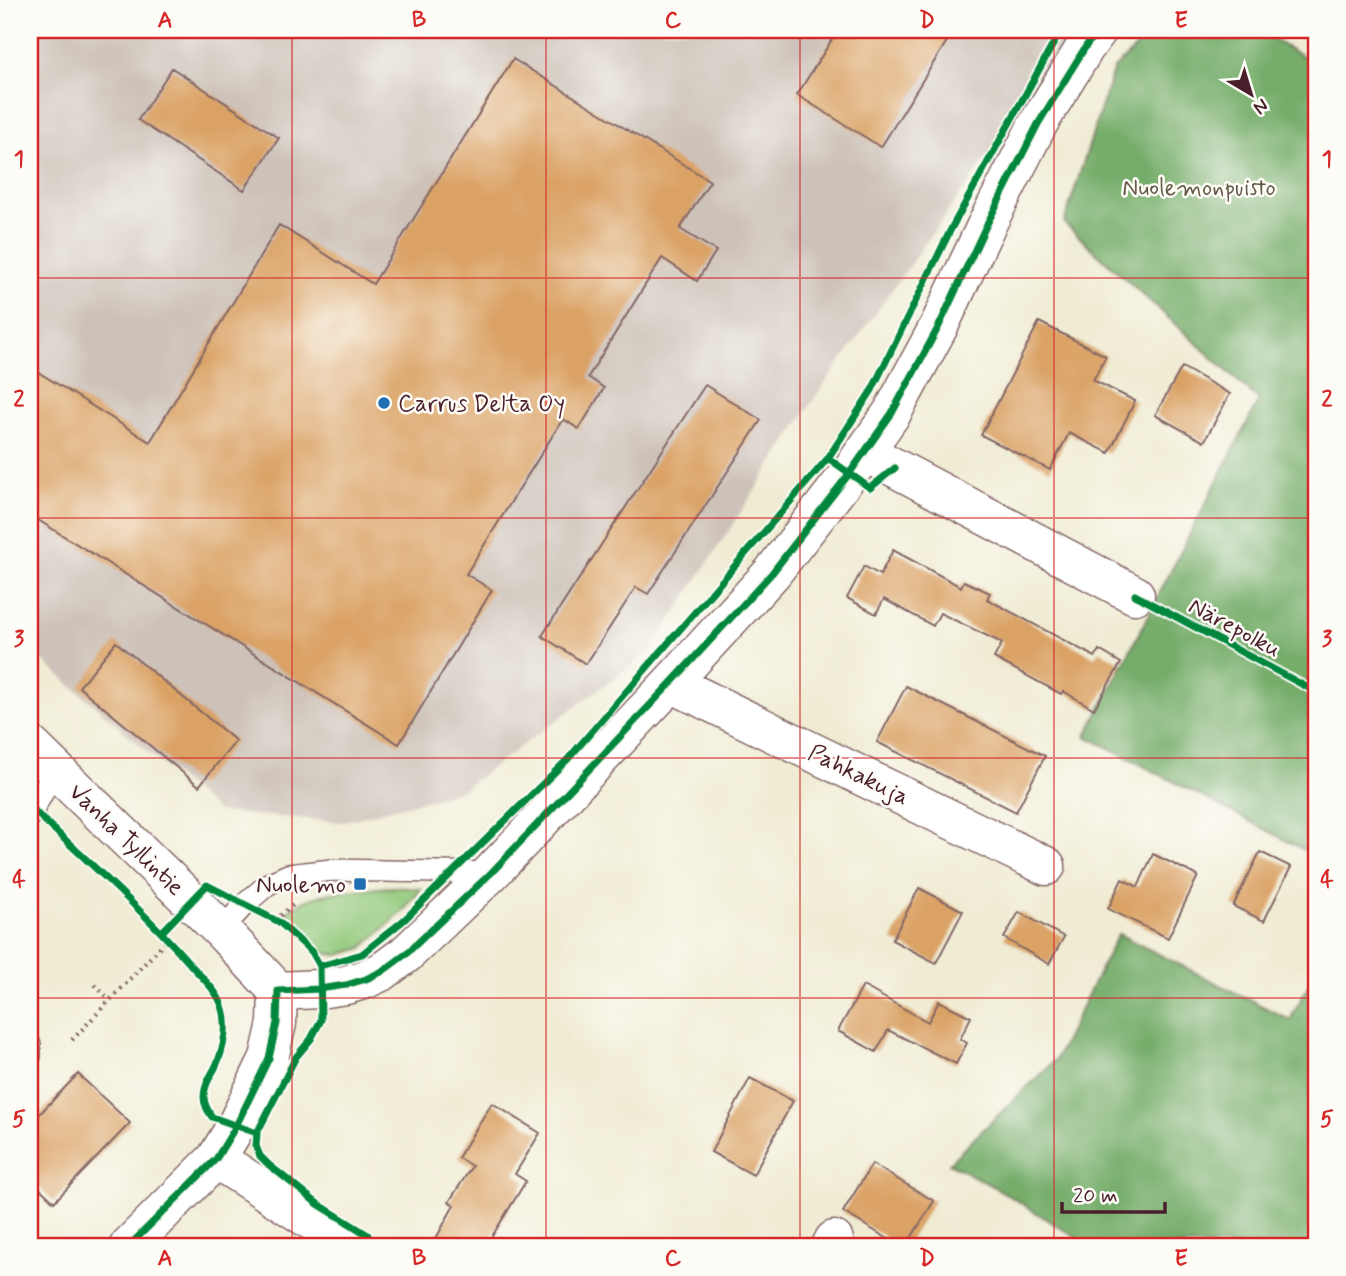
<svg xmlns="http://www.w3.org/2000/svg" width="1346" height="1276" font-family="Mynerve,sans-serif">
  <rect width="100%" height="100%" fill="#fdfcf7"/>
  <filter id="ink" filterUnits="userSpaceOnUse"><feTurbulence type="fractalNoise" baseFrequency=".0143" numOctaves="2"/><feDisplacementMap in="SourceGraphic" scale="14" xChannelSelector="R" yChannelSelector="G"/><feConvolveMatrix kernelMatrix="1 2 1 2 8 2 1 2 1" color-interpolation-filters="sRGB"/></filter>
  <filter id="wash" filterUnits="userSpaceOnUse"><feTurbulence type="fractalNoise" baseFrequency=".00686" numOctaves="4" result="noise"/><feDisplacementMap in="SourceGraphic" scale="28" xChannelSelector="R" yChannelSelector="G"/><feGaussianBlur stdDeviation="1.57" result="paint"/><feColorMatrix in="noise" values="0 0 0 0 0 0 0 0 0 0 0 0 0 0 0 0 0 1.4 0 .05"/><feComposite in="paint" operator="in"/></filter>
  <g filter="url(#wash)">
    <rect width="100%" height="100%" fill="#f0ecd4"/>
    <path fill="#cdc2b9" d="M30,30h1048l-262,366 -166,256 -190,139 -118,31 -124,-10 -188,-162z"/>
    <path fill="#93c97b" stroke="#6e7453" stroke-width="2" d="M393,887l28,2 -18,22 -41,37 -24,7 -15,-2 -14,-13 -24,-27c29,-24 72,-23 108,-26z"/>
    <path fill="#76ad6b" stroke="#60664b" stroke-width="2" d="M1155,30h100l61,33v601l-11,22 11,6v164l-230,-120 173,-336 -195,-177 50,-155z
      M1118,934l172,86 26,-49v275h-226l-92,-57 -49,-26 107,-104z"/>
    <g id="blocks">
      <path fill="#daa265" d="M838,30h116l-73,117 -84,-52z
        M513,59l197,122 -30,48 36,22 -19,30 -35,-23 -74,119 16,11 -25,41 -16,-10 -97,155 26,16 -93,154 -369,-229v-148l120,75 129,-217 94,59z
        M172,68l107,70 -35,52 -106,-70z
        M1039,322l67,34 -13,24 42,21 -26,52 -40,-20 -19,37 -69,-35z
        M1182,367l48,27 -26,48 -49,-27z
        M705,385l56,35 -113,174 -12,-7 -50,77 -44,-28z
        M893,550l68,37 3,-6 26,12 -3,6 108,58 4,-7 22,13 -27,46 -31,-18 -2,3 -67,-36 8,-15 -62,-30 -7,13 -49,-27 -8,15 -29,-16 17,-32 16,9z
        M116,642l120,99 -37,45 -120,-99z
        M906,686l139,70 -29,56 -139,-70z
        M1260,852l31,15 -27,54 -31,-15z
        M1153,854l45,22 -30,62 -60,-29 14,-30 16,8z
        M919,888l44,23 -27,52 -44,-23z
        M1019,912l45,25 -15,27 -45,-26z
        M863,986l65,36 11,-21 32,16 -11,22 7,4 -11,21 -68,-34 -12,22 -38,-21z
        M78,1074l52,49 -76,79 -24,-23v-55z
        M750,1078l43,23 -40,74 -42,-23z
        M492,1103l48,30 -25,41 11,7 -40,65h-54l22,-41 -5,-3 23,-36 -14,-8z
        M872,1164l62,37 -28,45h-6l-57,-34z"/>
    </g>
  </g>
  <g filter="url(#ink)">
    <use href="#blocks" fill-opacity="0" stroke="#846766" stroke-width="2"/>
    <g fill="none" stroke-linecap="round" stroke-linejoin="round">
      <g stroke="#846766" stroke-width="24">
        <path id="lane" d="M30,816l25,-47
          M221,930l24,-26 23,-20 20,-9 44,-5 159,3
          M30,1045v11"/>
      </g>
      <g stroke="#846766" stroke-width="41">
        <path id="street" d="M865,452l270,143
          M671,683l375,183
          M216,1159l135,87
          M129,1246l87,-87 20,-33 33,-68 8,-35 1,-32
          M831,1246l3,-6"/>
      </g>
      <g stroke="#846766" stroke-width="41">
        <path id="secondary" d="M30,745l191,185 57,61 41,-2 27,-4 20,-6 17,-8 23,-17 85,-81 180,-190 101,-110 77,-99 43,-61 47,-87 46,-98 53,-104 48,-78 12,-16"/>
      </g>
      <path stroke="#846766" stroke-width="4.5" stroke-dasharray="2 5" stroke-linecap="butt" d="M275,920l18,-15
        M95,985l15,15
        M72,1040l96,-101"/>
      <use href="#lane" stroke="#fff" stroke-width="21"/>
      <use href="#street" stroke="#fff" stroke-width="38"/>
      <use href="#secondary" stroke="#fff" stroke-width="38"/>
      <g stroke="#fdfcf7" stroke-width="11">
        <path id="cycleway" d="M828,458l44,-68 80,-163 109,-197
          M1135,595l181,97
          M30,807c54,51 111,101 160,157 10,12 27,26 32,42 7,19 2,43 -7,62 -5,9 -11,18 -11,29 0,8 4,14 8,20l45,16 -1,13 4,10 9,9 49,39 50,31 2,11
          M162,932l45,-47 72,37 33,30 8,14 1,54 -10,19 -15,18 -39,76
          M320,966l42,-12 42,-34 164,-161 260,-301 42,30 25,-20
          M129,1246l87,-87 20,-33 33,-68 8,-35 1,-32 41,-2 27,-4 20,-6 17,-8 23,-17 85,-81 180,-190 101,-110 77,-99 43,-61 47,-87 46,-98 53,-104 48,-78 12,-16"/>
      </g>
      <use href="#cycleway" stroke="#00873e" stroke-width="7"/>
    </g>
  </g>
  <path fill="none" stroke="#d62828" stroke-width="2" stroke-opacity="0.55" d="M292,30v1216M546,30v1216M800,30v1216M1054,30v1216M30,278h1286M30,518h1286M30,758h1286M30,998h1286"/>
  <g fill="#1f6fb2" stroke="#fdfcf7" stroke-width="2.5">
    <circle cx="384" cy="403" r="7"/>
    <rect x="353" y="877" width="14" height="14" rx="3.5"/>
  </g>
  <g text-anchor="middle" stroke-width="5" stroke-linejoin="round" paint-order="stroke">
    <g font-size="24" fill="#645a47" stroke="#fdfcf7">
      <text x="1199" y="195">Nuolemonpuisto</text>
    </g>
    <g font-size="24" fill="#4a1f2b" stroke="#fdfcf7" text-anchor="start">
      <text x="398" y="411">Carrus Delta Oy</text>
      <text x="346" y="892" text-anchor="end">Nuolemo</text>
    </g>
    <g font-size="24" fill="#4a1f2b" stroke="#fdfcf7">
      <text transform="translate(1235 627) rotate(28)" y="8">Närepolku</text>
      <text transform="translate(859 774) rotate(26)" y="8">Pahkakuja</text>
      <text transform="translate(127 839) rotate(44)" y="8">Vanha Tyllintie</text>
    </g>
  </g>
  <rect width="1346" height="1276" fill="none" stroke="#fdfcf7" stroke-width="77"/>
  <g transform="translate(1251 94) rotate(142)" stroke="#fdfcf7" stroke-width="5" paint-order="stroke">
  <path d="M0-5L12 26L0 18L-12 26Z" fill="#4a1f2b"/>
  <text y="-10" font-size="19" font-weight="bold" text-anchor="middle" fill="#4a1f2b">N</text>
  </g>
  <path d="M1062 1202v10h103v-10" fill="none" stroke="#4a1f2b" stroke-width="3.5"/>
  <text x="1073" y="1202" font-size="21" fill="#4a1f2b" stroke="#fdfcf7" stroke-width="5" paint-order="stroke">20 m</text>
  <rect x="38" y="38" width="1270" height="1200" fill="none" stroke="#d62828" stroke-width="2.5"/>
  <g font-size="23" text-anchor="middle" font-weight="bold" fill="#d62828">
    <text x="165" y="27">A</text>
    <text x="419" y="27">B</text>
    <text x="673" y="27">C</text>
    <text x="927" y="27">D</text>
    <text x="1181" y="27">E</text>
    <text x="19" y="166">1</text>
    <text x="1327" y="166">1</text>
    <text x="19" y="406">2</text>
    <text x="1327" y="406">2</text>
    <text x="19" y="646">3</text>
    <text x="1327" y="646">3</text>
    <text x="19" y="886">4</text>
    <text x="1327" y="886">4</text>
    <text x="19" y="1126">5</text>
    <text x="1327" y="1126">5</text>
    <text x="165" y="1265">A</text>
    <text x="419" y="1265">B</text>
    <text x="673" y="1265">C</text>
    <text x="927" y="1265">D</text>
    <text x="1181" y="1265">E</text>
  </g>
</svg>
